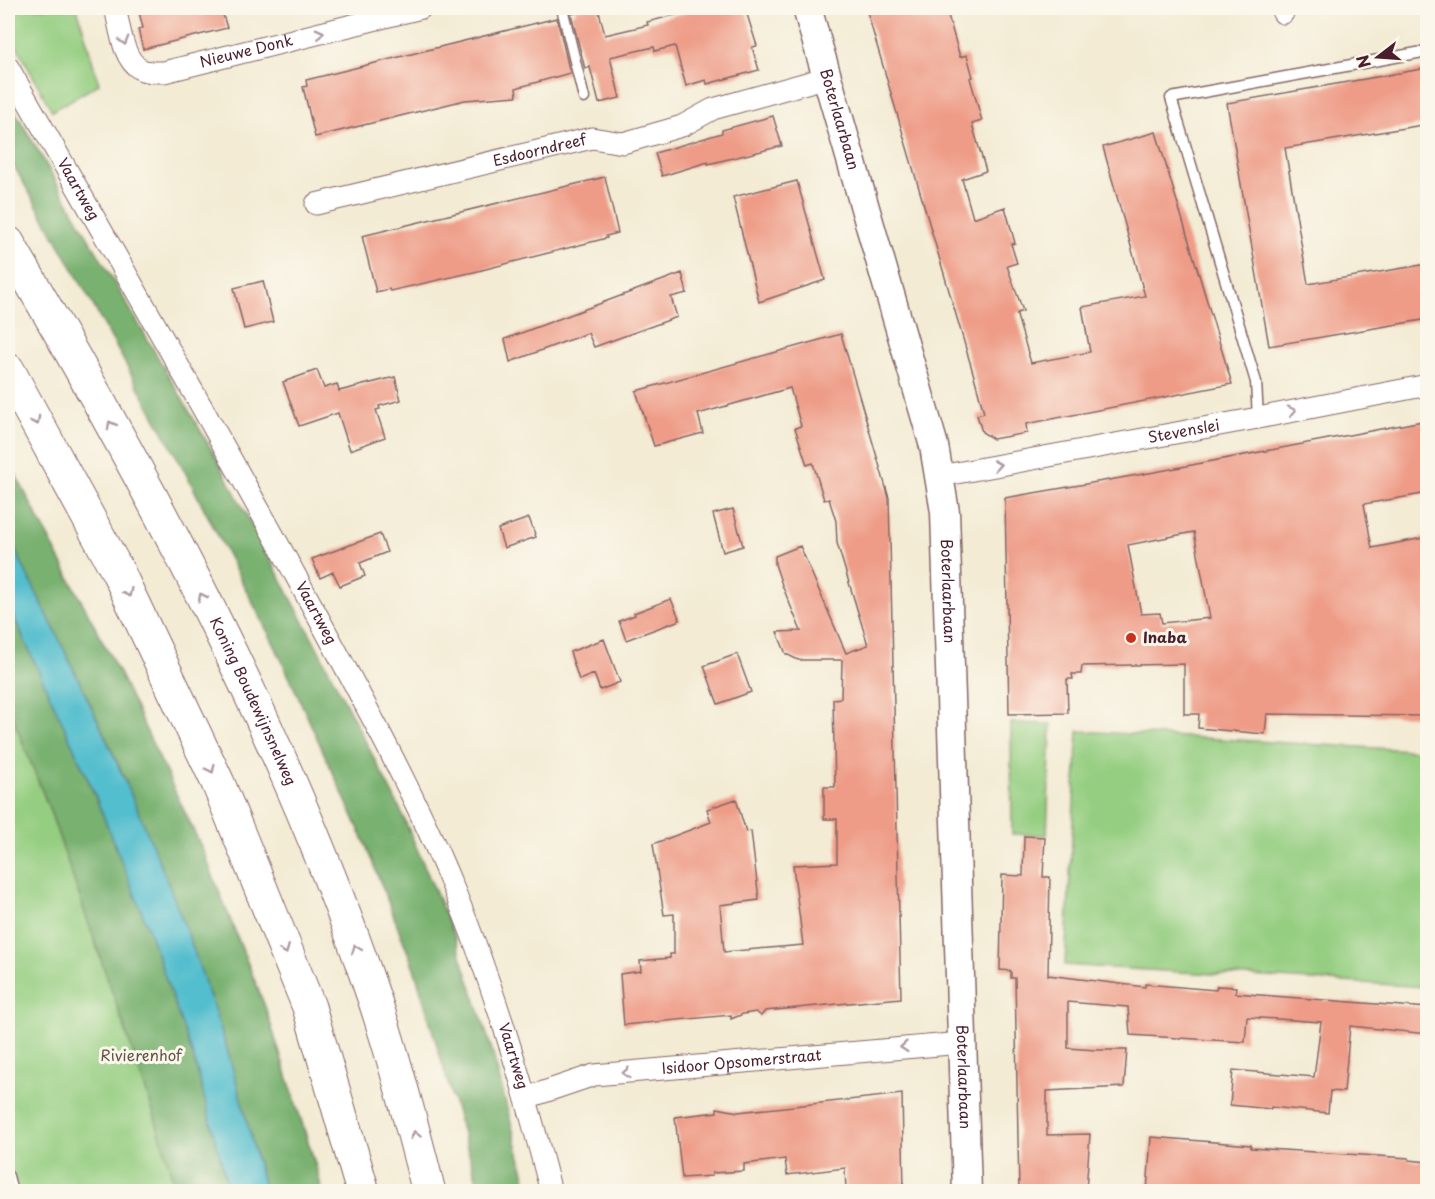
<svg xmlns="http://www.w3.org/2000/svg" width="1435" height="1199" font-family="'Playpen Sans',sans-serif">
  <rect width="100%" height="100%" fill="#fbf7ec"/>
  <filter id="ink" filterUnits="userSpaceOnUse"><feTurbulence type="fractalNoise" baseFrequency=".0167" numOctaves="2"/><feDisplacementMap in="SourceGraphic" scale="12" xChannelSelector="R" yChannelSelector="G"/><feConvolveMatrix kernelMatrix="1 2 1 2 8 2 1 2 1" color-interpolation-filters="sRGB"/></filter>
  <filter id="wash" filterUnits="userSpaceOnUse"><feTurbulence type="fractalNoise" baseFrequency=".008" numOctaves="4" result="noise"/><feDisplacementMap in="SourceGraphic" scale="24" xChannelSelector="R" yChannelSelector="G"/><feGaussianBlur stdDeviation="1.35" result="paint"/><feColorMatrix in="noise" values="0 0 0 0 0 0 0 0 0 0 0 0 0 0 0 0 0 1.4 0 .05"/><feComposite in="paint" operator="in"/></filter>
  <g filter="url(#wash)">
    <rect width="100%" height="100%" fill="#f3ebd4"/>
    <path fill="#95ce81" stroke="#707656" stroke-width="1.5" d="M8,8h69l22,76 -47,27 -44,-81z
      M8,460l110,211 85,180 62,156 51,160 6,24h-314z
      M1011,723l40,1 -4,111 -35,-1z
      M1078,731l349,20v236l-362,-22z"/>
    <path fill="#78b16f" stroke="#61684d" stroke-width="1.5" d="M8,99l205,353 101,189 85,166 55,128 37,112 38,144h-49l-66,-223 -49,-125 -89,-195 -93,-180 -120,-217 -55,-95z
      M8,460l110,211 85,180 62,156 51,160 6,24h-57l-39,-145 -46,-131 -56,-138 -43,-93 -73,-148z
      M8,604c69,148 138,298 186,455 13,44 24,88 35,132h-53l-22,-77 -105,-306 -41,-102z"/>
    <path fill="#53becd" stroke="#4e6e7c" stroke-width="1.5" d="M8,536c83,165 163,333 218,510 15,48 26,97 39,145h-36l-35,-132 -46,-131 -55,-138 -85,-186z"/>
    <g id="blocks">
      <path fill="#ee9c87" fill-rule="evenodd" d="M138,8h83l6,20 -84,21 -5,-20 5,-1z
        M575,8h23l7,27 43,-10 -1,-3 44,-11 -1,-3h55l12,38 -5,1 7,23 -52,14 -1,-4 -20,6 -11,-40 -20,5 -1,-4 -44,10 10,41 -21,5 -9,-36 -5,2 -14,-55 5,-1z
        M866,8h80l14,49 7,-2 6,22 -3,1 12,43 -10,3 14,47 -24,8 11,39 32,-11 10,36 -4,1 6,19 -10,3 16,45 -6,2v3l14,47 59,-11 -8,-45 63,-11 -42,-149 53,-15 76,252 -206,40 1,9 -34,6 -11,-7 -5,-17 7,-2 -10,-37z
        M557,18l13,55 -54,15 1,8 -52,4 -150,37 -12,-50 4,-1 -1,-6z
        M1428,68v56l-143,24 23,136 120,-20v55l-159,27 -42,-243z
        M773,116l9,30 -74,18v-2l-46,14 -7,-23 67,-20v-3z
        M605,177l13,56 -12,3 1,2 -133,34 -84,19 -1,-2 -13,3 -14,-56z
        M797,181l28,99 -66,22 -26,-105z
        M682,273l5,20 -16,4 6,20 -83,30 -6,-14 -78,29 -5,-23z
        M263,281l10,41 -29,7 -10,-41z
        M841,334l48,164 12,500 -136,13 -4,5 -5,-4 -13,2 -12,5v-4l-107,10 -4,-51 21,-3 -1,-10 30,-3v-4h4v-40l-10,1 -11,-71 58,-22 -4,-13 29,-10 10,33 5,-1 8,69 -39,5 4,47 79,-7 -10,-80 44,-2v-44h-13v-32h11l-2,-88 8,-1 1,-38h-44l-12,-6 -9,-22 24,-1 -19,-46 -7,-21v-8l25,-10 46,107 22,-8 -31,-102 -1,-22 -7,-22 -5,1 -11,-37 -6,2 -12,-37 6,-2 -11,-38 -92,26 5,19 -49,13 -18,-55z
        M317,370l7,18 13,-4 2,7 56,-14 6,23 -22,6 1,3 -4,1 9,27 -35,13 -12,-37 -39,13 -16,-44z
        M1428,420v73l-64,11 8,44 56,-11 -1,179 -160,-2 -2,20 -67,-6 1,-14h-15v-50l-102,2 -1,8h-9l1,5h-6l1,34 -59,1 -4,-216 150,-26zM1194,532l16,86 -48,5 -2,-10 -19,1 -13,-69z
        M733,509l10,37 -20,6 -10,-38z
        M529,518l7,19 -32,11 -6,-19z
        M380,534l7,18 -27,11 5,13 -25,10 -7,-14 -13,6 -8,-19z
        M671,599l9,21 -54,20 -7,-19 16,-6 -1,-2z
        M604,639l16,43 -20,8 -6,-16 -15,6 -9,-28z
        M737,654l14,38 -33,12 -14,-38z
        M1024,836l21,1 -2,40h7l-2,98 97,12v-3l71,6 1,-4 19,1 -1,6 193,15v26l-78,-8 -6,66 -14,-1 -2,22 -57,-6v2l-41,-4 3,-35 81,7 7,-55 -74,-5 -2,25 -115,-7 -2,-28 -60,-5v46l28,2h31l-3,37 -77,4v44l43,-1 -4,57h-67l-4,-213h-4v-7l-11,-1 2,-95 21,1z
        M902,1094l2,97h-58l-1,-23 -58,7 -2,-16 -41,5v7l-32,2v3l-30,2 -7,-61 42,-5v-4l21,4z
        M1151,1137l100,8v3l158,10v2l19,2v29h-281z"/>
    </g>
  </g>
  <g filter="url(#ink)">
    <use href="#blocks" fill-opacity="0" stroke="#856666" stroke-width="1.5"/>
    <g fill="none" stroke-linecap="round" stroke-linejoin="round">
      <g stroke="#856666" stroke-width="13">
        <path id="service" d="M562,8l22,90
          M1258,418l-2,-36 -85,-284 257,-47
          M8,1176l4,16"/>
      </g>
      <g stroke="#856666" stroke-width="23">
        <g id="minor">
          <path id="s1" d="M115,8c5,18 7,50 25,61 7,4 17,3 24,3l257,-64"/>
          <path d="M1281,8l2,5"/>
          <path id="s2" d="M8,67c100,175 201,349 297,526 53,98 108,196 150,299 40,97 70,198 96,300"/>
          <path id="s3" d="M316,204l276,-66 31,5 59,-17 31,-17 115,-32"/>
          <path id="s4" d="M940,476l318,-58 170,-33"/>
          <path id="s5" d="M526,1098l68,-23 368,-32"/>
        </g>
      </g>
      <g stroke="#856666" stroke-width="31">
        <g id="secondary">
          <path id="s6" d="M807,8l127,438 11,66 22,680"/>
        </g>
      </g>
      <g stroke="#856666" stroke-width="35">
        <g id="motorway">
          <path id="s7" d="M8,243c141,240 275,488 365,752 22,65 39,130 56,197"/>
          <path d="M8,370l110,202 100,211 91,224 54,185"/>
        </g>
      </g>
      <use href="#service" stroke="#fff" stroke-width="10"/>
      <use href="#minor" stroke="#fff" stroke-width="21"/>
      <use href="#secondary" stroke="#fff" stroke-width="28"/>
      <use href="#motorway" stroke="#fff" stroke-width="33"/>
    </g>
    <defs><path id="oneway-chevron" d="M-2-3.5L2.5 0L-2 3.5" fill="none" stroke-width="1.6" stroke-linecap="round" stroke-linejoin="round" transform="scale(1.5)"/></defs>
    <g stroke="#ae9aa0">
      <use href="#oneway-chevron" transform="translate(320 33) rotate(-14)"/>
      <use href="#oneway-chevron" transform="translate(124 41) rotate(74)"/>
      <use href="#oneway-chevron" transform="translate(1292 411) rotate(-12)"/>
      <use href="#oneway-chevron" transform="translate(36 421) rotate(61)"/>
      <use href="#oneway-chevron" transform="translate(111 425) rotate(-119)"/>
      <use href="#oneway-chevron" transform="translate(997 465) rotate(-10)"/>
      <use href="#oneway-chevron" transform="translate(128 593) rotate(65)"/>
      <use href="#oneway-chevron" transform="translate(202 597) rotate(-116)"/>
      <use href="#oneway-chevron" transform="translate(211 769) rotate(65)"/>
      <use href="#oneway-chevron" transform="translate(356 949) rotate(-110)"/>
      <use href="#oneway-chevron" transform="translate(285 950) rotate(68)"/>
      <use href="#oneway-chevron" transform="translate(904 1047) rotate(175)"/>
      <use href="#oneway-chevron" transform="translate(626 1073) rotate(175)"/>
      <use href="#oneway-chevron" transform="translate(415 1135) rotate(-104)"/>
    </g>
  </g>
  <circle fill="#c8321e" stroke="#fbf7ec" stroke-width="2" cx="1131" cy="638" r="6"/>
  <g text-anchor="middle" stroke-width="6" stroke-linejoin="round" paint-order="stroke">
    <g font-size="15" fill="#4a1f2b" stroke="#fbf7ec">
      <text dy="5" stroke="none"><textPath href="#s1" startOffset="177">Nieuwe Donk</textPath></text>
      <text dy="5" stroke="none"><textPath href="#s6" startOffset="116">Boterlaarbaan</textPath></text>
      <text dy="5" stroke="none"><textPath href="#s3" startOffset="230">Esdoorndreef</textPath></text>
      <text dy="5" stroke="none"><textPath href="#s2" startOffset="141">Vaartweg</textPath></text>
      <text dy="5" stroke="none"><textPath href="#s4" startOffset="248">Stevenslei</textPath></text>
      <text dy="5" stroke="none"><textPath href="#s6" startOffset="602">Boterlaarbaan</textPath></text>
      <text dy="5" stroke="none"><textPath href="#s2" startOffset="627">Vaartweg</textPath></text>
      <text dy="5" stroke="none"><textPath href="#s7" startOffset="520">Koning Boudewijnsnelweg</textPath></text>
      <text dy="5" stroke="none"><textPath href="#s2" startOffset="1113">Vaartweg</textPath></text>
      <text dy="5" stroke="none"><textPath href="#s5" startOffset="220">Isidoor Opsomerstraat</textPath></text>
      <text dy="5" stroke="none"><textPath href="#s6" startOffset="1088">Boterlaarbaan</textPath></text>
    </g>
    <g font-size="15" font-weight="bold" fill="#4a1f2b" stroke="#fbf7ec" text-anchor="start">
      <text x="1143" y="643">Inaba</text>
    </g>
    <g font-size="15" fill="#605445" stroke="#fbf7ec">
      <text x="141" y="1061">Rivierenhof</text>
    </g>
  </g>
  <rect width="1435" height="1199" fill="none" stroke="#fbf7ec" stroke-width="30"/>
  <g transform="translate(1378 57) rotate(253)" stroke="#fbf7ec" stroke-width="4.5" paint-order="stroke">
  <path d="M0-4.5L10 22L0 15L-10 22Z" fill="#4a1f2b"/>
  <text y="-9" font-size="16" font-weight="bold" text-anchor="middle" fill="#4a1f2b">N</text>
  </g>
</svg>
